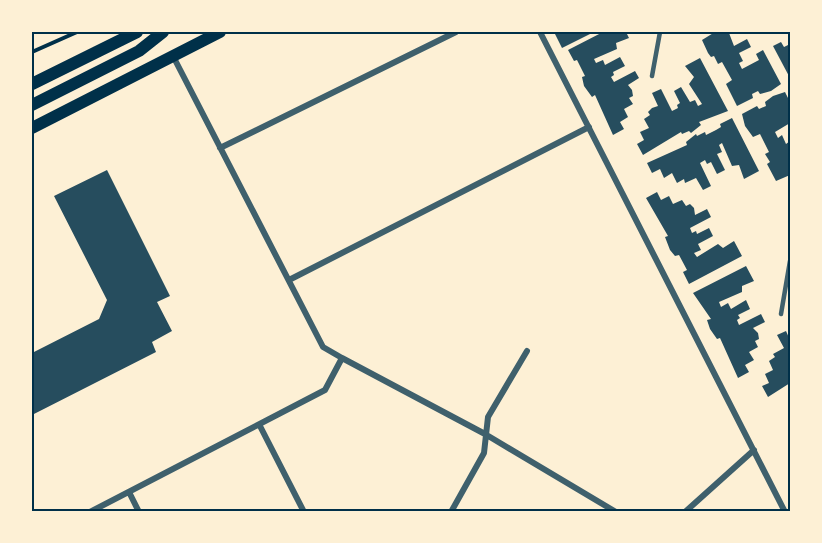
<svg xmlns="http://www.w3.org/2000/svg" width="822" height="543" font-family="'DM Sans',sans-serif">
  <rect width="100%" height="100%" fill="#fdf0d5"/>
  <path fill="#264d5e" d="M554,32h40l-32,16z
    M603,32h23l3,6 -13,5 1,6 -23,10 2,4 7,-3 2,5 15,-8 5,9 -12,6 1,3 -3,2 3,5 21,-11 4,7 -11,7 4,5 1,6 -4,2 4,6 -9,5 4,8 -8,5 4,7 -11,6 -18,-40 -3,2 -8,-11 -2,-9 3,-1 -8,-16 -3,1 -6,-11z
    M715,32l14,1 5,13 13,-7 4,8 -12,6 4,8 -4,2 3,6 17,-9 -3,-6 7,-4 18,34 -10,7 -11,3 -2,-3 -6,3 1,4 -16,8 -11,-22 6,-4 -10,-18 -4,2 -4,-8 -3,1 -3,-4 -6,-13z
    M781,42l3,5 6,-3v34l-17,-32z
    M700,58l28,53 -29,11 2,3 -10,8 -2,-2 -7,3 -1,-2 -38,23 -6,-11 7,-4 -4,-8 9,-4 -5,-9 6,-4 -2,-3 4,-4 6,-2 -6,-13 9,-4 11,22 6,-3 -1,-3 3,-2 -6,-12 7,-4 9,15 5,-2 3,6 4,-2 -13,-20 5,-7 -9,-11z
    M785,92l5,10v21l-15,9 3,6 4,-3 4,9 4,-3v34l-14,6 -9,-17 3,-2 -5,-8 4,-2 -9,-18 -7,3 -8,-11 -3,-12 15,-8 2,3 7,-3 -1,-4 8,-6z
    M732,118l27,53 -15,8 -5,-14 -7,1 -10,-23 -3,2 3,7 -5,2 8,16 -8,4 -6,-12 -4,2 -2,-4 -5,3 11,23 -8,4 -7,-12 -11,5 -1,-4 -7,4 -5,-10 -8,5 -4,-9 -8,4 -5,-10 40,-18 -1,-3 10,-8 1,2 8,-4 1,3 10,-5 5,-3 -1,-3z
    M107,170l63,126 -13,6 15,29 -20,11 4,10 -124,63v-62l67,-34 8,-19 -53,-104z
    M657,192l4,8 8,-4 4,8 9,-4 4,6 4,-2 4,4 1,7 12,-6 4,8 -21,11 2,5 4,-2 1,3 12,-6 4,8 -15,8 3,6 -7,3 3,4 21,-13 5,4 11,-7 8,15 -53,28 -6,-12 4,-2 -8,-15 -4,1 -5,-6 -5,-13 3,-1 -22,-38z
    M746,266l8,15 -12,5v6l-23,10 2,5 7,-4 3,6 15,-9 4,9 -12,6 2,3 -3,2 2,5 22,-11 4,8 -12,6 5,5 1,6 -4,2 3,6 -9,5 5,8 -9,5 4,7 -11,6 -18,-40 -3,1 -7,-10 -3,-9 4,-1 -18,-26z
    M786,331l4,9v43l-22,14 -6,-11 7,-3 -4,-9 8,-4 -4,-9 6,-4 -2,-3 11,-6 -7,-13z"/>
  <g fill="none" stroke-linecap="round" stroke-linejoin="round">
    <path stroke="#003049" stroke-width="4" d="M32,52l45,-20"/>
    <path stroke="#3f606c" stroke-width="4.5" d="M652,76l8,-44
      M781,314l9,-53"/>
    <path stroke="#3f606c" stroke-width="6" d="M540,32l245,480
      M220,148l236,-116
      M289,280l300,-153
      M342,358l143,76 131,78
      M260,426l44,86
      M129,492l10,20
      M90,512l235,-122 17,-32 -19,-11 -150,-291
      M451,512l33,-59 4,-36 39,-66
      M685,512l69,-62"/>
    <path stroke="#003049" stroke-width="12" d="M32,84l105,-52
      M32,105l107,-54 24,-19
      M32,128l188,-96"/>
  </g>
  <rect width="822" height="543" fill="none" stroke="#fdf0d5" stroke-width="66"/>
  <rect x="33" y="33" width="756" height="477" fill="none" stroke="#003049" stroke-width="2"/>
</svg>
